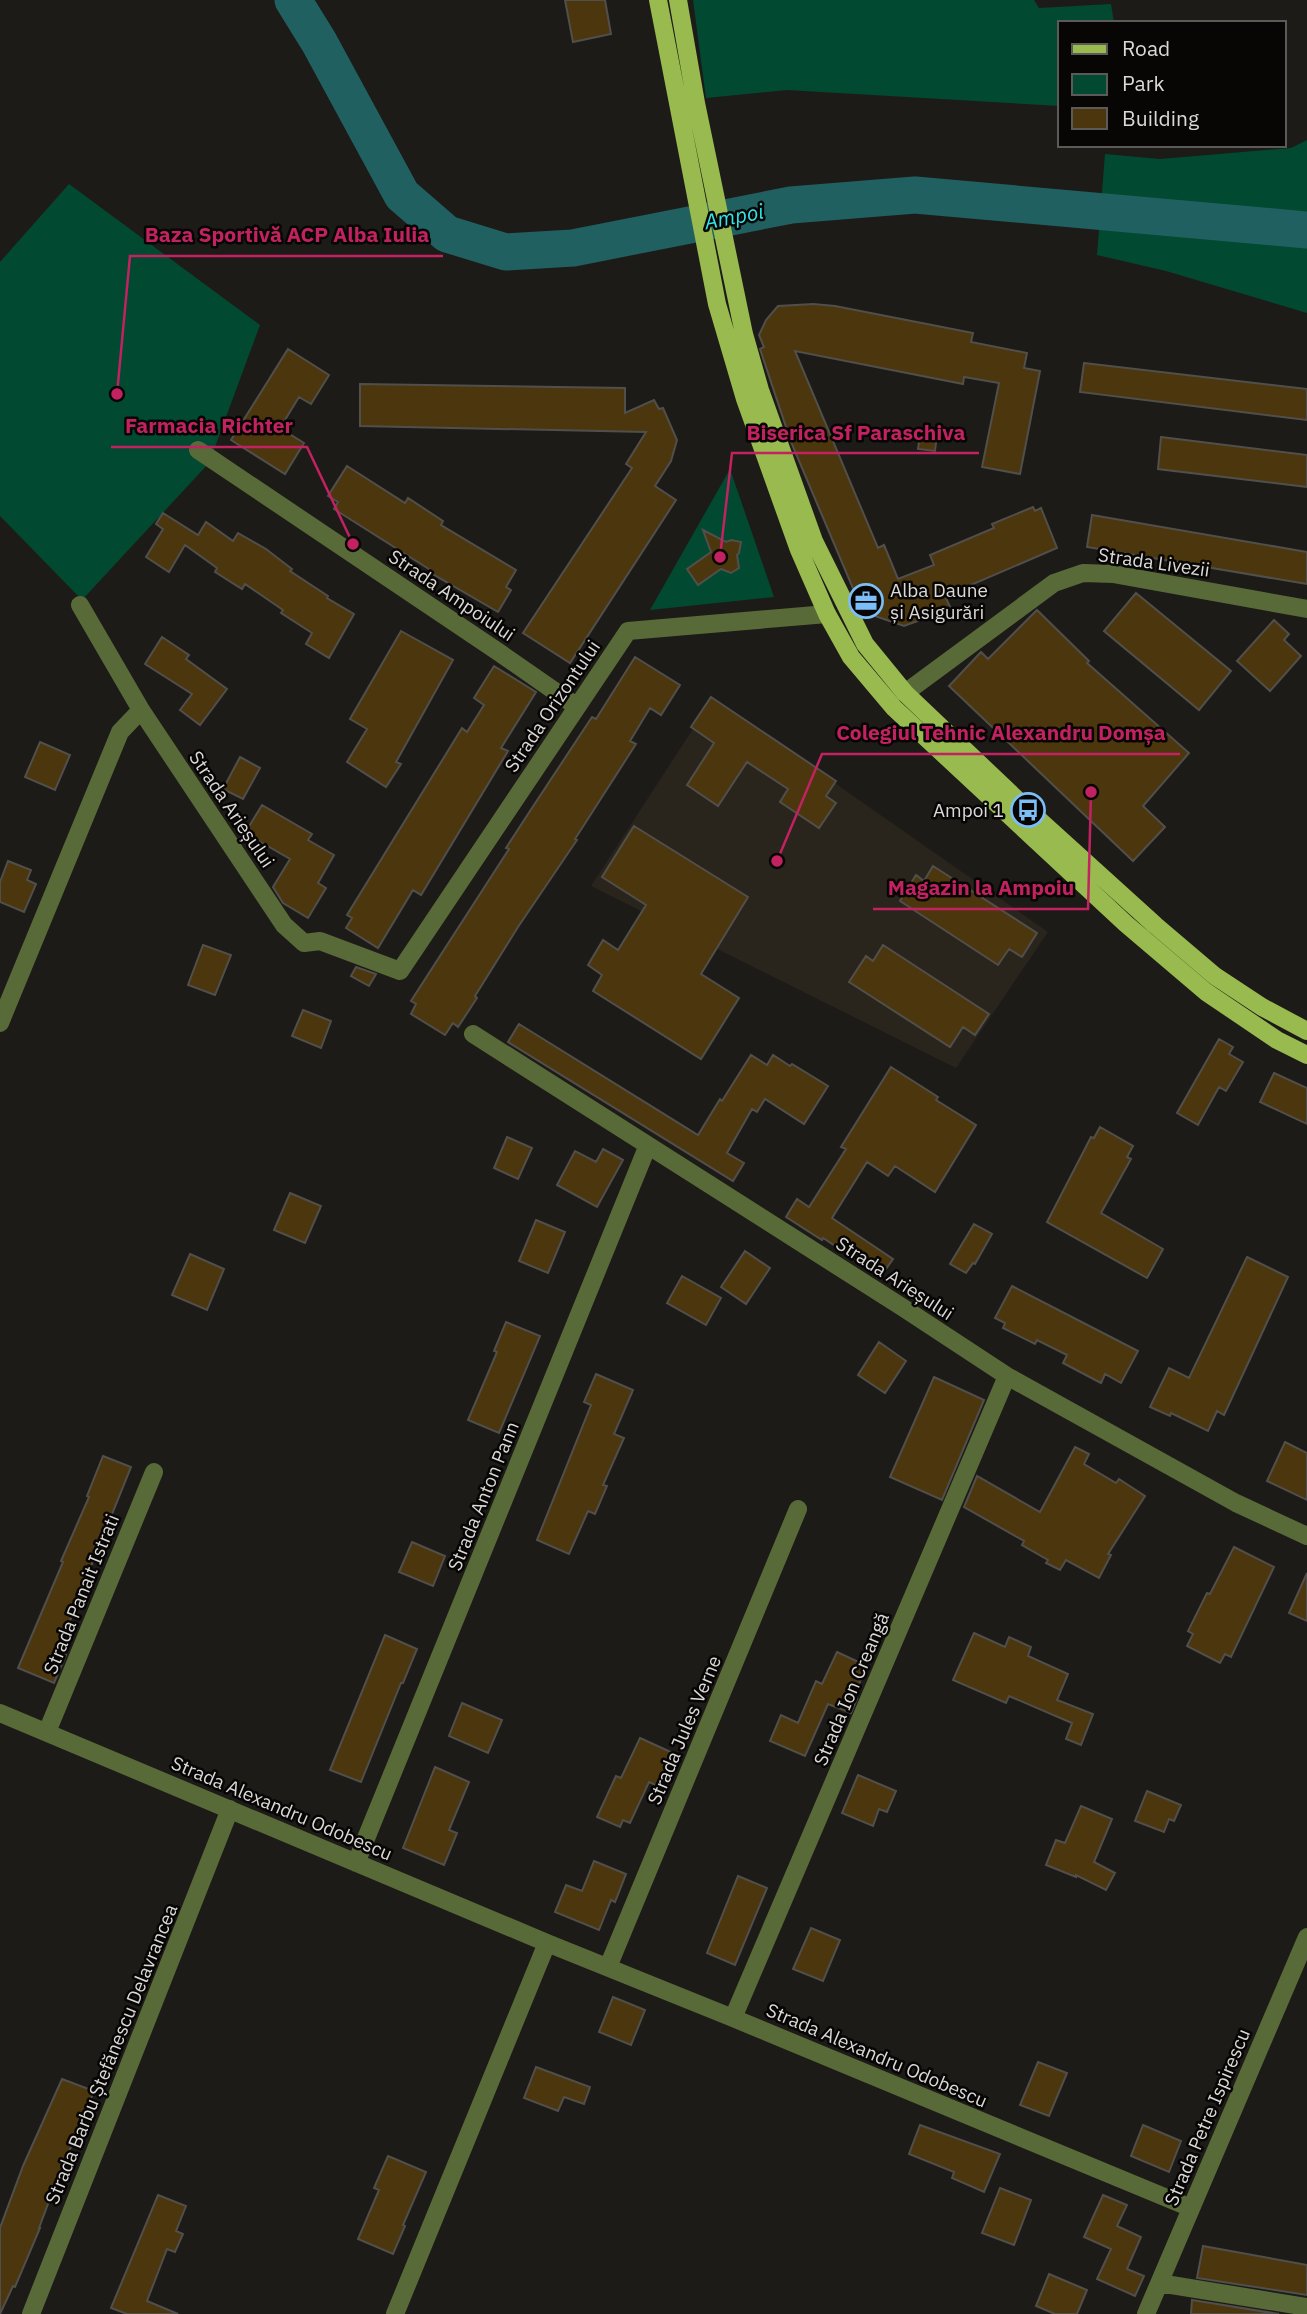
<svg xmlns="http://www.w3.org/2000/svg" width="1307" height="2314" font-family="'IBM Plex Sans',sans-serif">
  <rect width="100%" height="100%" fill="#1d1b18"/>
  <path fill="#29241c" d="M713,698l335,234 -92,136 -365,-182z"/>
  <path fill="#024931" d="M693,0h341l5,8 72,-4 3,19h-54v83l-273,-16 -81,8z
    M1307,140v173l-141,-42 -69,-16 8,-101 55,5 131,-11z
    M69,184l191,141 -51,138 -127,137 -82,-84v-254z
    M730,469l44,128 -124,13z"/>
  <g fill="none" stroke-linecap="round" stroke-linejoin="round">
    <path stroke="#206061" stroke-width="37" d="M293,0l26,42 83,153 45,39 59,18 67,-4 218,-43 124,-10 392,35"/>
  </g>
  <path fill="#4c360d" stroke="#514f4b" stroke-width="2" d="M565,0h40l6,34 -38,8z
    M813,304l22,2 138,27 -2,9 56,11 -3,15 16,3 -20,103 -38,-7 17,-84 -35,-6 -1,7 -168,-33 83,197 6,-3 14,34 36,-14 -4,-10 64,-27 -2,-4 41,-17 2,4 6,-3 16,40 -112,48 6,13 -47,17 -41,-14 -72,-170 -31,-93 4,-2 -5,-12 7,-15 12,-14z
    M288,349l41,26 -18,29 -12,-7 -19,31 24,15 -19,31 -54,-34z
    M1084,363l223,26v31l-227,-28z
    M360,384l265,4v25l29,-13 5,9 4,-1 14,32 -6,21 -16,25 21,14 -106,163 -47,-30 109,-165 -6,-4 20,-32 -286,-6z
    M920,434l17,1 -2,16 -17,-2z
    M1161,437l146,18v32l-149,-18z
    M347,466l58,37 3,-5 35,23 -2,4 75,45 -10,17 5,3 -13,22 -67,-39 1,-2 -98,-62 4,-7 -10,-6z
    M163,513l35,22 8,-13 27,19 5,-8 28,16 26,20 -2,2 38,25 -1,2 27,16 -25,44 -23,-14 6,-11 -31,-20 2,-3 -38,-26 -3,5 -27,-17 2,-4 -32,-23 -16,27 -23,-15 17,-28 -7,-5z
    M1092,515l215,37v32l-220,-37z
    M703,530l23,12 5,-2 10,2 -2,11 -2,2 2,13 -8,5 -10,-4 -23,16 -11,-16 24,-17z
    M1136,593l95,78 -32,39 -95,-79z
    M1037,610l52,51 -2,2 102,90 -46,53 22,21 -32,34 -184,-175 32,-34 7,7z
    M1274,620l15,14 -5,6 17,16 -31,35 -33,-30z
    M401,631l52,29 -57,102 5,2 -15,23 -39,-25 20,-33 -17,-10z
    M162,637l27,18 -3,4 41,30 -27,36 -20,-15 12,-16 -47,-30z
    M635,657l45,28 -19,30 -11,-7 -20,33 6,3 -61,95 2,1 -59,87 -43,69 2,2 -19,29 -5,-4 -8,12 -34,-21 5,-10 -5,-3 98,-152 -3,-1 24,-37 62,-94 4,2z
    M494,666l42,26 -35,56 7,3 -87,144 -8,-5 -35,58 -32,-20 6,-10 -5,-3 115,-187 5,4 17,-27 -10,-7z
    M711,697l125,84 -10,15 10,7 -17,25 -39,-26 8,-13 -41,-27 -29,44 -31,-21 27,-42 -23,-16z
    M40,742l30,13 -15,35 -30,-13z
    M240,757l20,11 -17,31 -20,-10z
    M262,805l50,29 -4,6 26,15 -16,28 8,5 -18,30 -25,-15 -10,-16 17,-28 -45,-26z
    M634,826l114,71 -47,77 38,24 -38,61 -108,-68 9,-16 -14,-10 15,-25 15,10 28,-45 -44,-28z
    M8,861l23,9 -4,10 9,4 -12,28 -24,-10v-20z
    M933,866l104,67 -15,24 -13,-8 -11,16 -98,-64 16,-26 8,6z
    M203,945l28,10 -16,40 -27,-10z
    M883,945l106,69 -14,21 -12,-8 -13,20 -101,-65 17,-26 7,5z
    M356,967l20,7 -7,12 -18,-10z
    M303,1010l28,11 -10,27 -29,-12z
    M519,1024l179,111 22,-36 2,2 29,-46 16,10 6,-10 17,11 2,-2 36,22 -24,38 -39,-25 -8,13 -5,-3 -25,44 17,10 -11,18 -225,-139z
    M1219,1039l14,8 -4,7 14,8 -17,29 -7,-4 -21,38 -21,-12z
    M891,1067l47,30 -2,3 40,25 -41,67 -40,-26 -7,10 -21,-14 -35,56 61,41 -12,17 -58,-38 -1,2 -36,-23 11,-18 12,8 37,-58 -5,-2z
    M1274,1073l33,15v36l-47,-22z
    M1100,1127l33,19 -6,11 4,2 -30,54 62,36 -16,29 -100,-56 44,-85 3,1z
    M507,1137l25,11 -14,31 -24,-11z
    M603,1149l20,11 -26,47 -40,-22 18,-34 21,11z
    M290,1193l31,13 -16,37 -31,-13z
    M536,1220l29,12 -17,41 -29,-12z
    M974,1224l18,10 -17,30 -2,-1 -7,10 -16,-9z
    M745,1251l25,17 -24,36 -25,-17z
    M190,1254l34,15 -17,41 -35,-15z
    M1247,1257l41,20 -64,138 -7,-4 -9,20 -37,-18 -1,3 -20,-9 19,-39 20,10z
    M682,1276l39,22 -15,27 -39,-22z
    M1012,1286l126,65 -17,32 -16,-9 -4,9 -38,-20 4,-8 -30,-15 -2,4 -32,-16 2,-5 -10,-5z
    M506,1322l34,14 -41,97 -31,-13 29,-68 -3,-1z
    M879,1342l27,19 -21,32 -27,-18z
    M596,1374l37,16 -19,44 10,4 -21,47 4,1 -12,28 -7,-3 -19,43 -32,-14 54,-135 -7,-3z
    M934,1377l50,23 -42,100 -52,-23z
    M1285,1442l22,11v47l-40,-19z
    M1075,1447l14,7 -5,10 32,19 3,-4 26,17 -37,58 3,1 -12,23 -33,-18 -6,10 -14,-7 2,-3 -26,-15 2,-4 -60,-34 13,-31 63,36z
    M103,1456l28,11 -52,129 1,1 -23,54 9,4 -12,28 -36,-15 45,-106 -2,-1 28,-64 -2,-1z
    M412,1542l33,14 -12,30 -34,-14z
    M1234,1547l40,20 -43,90 -6,-3 -5,9 -33,-17 6,-12 -5,-3 19,-38 3,1z
    M1307,1573v48l-18,-8z
    M974,1633l31,14 4,-10 22,10 -3,9 40,18 -11,26 36,14 -12,31 -15,-6 6,-16 -63,-27 -3,7 -53,-23z
    M385,1635l32,14 -14,34h-2l-40,99 -31,-12z
    M837,1652l30,14 -14,31 4,2 -6,14 -23,-9 -23,52 -35,-15 11,-26 17,8 18,-42 6,3z
    M462,1703l40,17 -14,33 -39,-17z
    M640,1738l33,15 -15,33 -9,-4 -19,41 -7,-3 -3,7 -23,-10 19,-41 5,2z
    M435,1767l34,15 -20,48 8,3 -13,32 -41,-17z
    M858,1775l38,16 -9,21 -8,-3 -6,17 -31,-13z
    M1147,1791l34,14 -7,16 -5,-2 -5,13 -29,-11z
    M1081,1806l31,13 -18,43 21,11 -9,17 -30,-15v2l-30,-12 10,-25 9,3z
    M594,1861l32,13 -11,28 -4,-2 -12,30 -44,-18 11,-27 16,6z
    M738,1876l29,12 -32,77 -28,-12z
    M811,1928l29,12 -17,41 -30,-12z
    M613,1997l32,13 -14,35 -32,-13z
    M1038,2062l29,11 -18,43 -29,-11z
    M536,2067l54,20 -6,17 -20,-7 -6,14 -34,-13z
    M62,2079l32,12 -40,97 -15,40h1l-25,59 -2,-1 -13,28v-86l23,-62z
    M920,2125l80,29 -16,38 -32,-14 2,-6 -45,-18z
    M1143,2125l38,16 -12,31 -38,-16z
    M388,2156l38,16 -23,53 2,1 -12,28 -35,-15 21,-49 -5,-2z
    M1000,2188l31,12 -17,45 -32,-12z
    M158,2195l28,11 -10,25 7,3 -8,18 -8,-3 -20,52 31,13h-51l-16,-6z
    M1103,2195l24,10 -10,21 24,11 -14,32 17,7 -9,20 -38,-17 14,-30 -27,-12z
    M1203,2246l104,19v30l-110,-17z
    M1049,2274l38,16 -10,24h-22l-19,-8z
    M1192,2300l87,14h-88z"/>
  <g fill="none" stroke-linecap="round" stroke-linejoin="round">
    <path stroke="#596a39" stroke-width="18" d="M198,450l299,201 79,55
      M80,605l61,105 143,215 20,18 16,-2 80,30 228,-340 199,-17
      M905,693l149,-110 29,-10 30,1 194,35
      M0,1023l120,-291 21,-22
      M473,1034l429,273 105,69 229,127 71,33
      M0,1713l547,230 186,75 458,190
      M47,1732l107,-260
      M356,1863l292,-718
      M608,1967l190,-458
      M733,2018l274,-642
      M1159,2283l148,24
      M31,2314l199,-505
      M395,2314l152,-371
      M1146,2314l161,-377"/>
    <path stroke="#98ba4e" stroke-width="18" d="M658,0l59,304 28,95 54,151 28,64 24,43 43,51 232,216 80,68 71,48 30,15
      M678,0l18,103 48,231 16,56 54,151 51,103 40,49 123,117 127,115 60,51 47,31 45,24"/>
  </g>
  <defs>
    <g id="office-ring" transform="scale(1.75)"><circle r="9.5" fill="#070605" stroke="#7bbef8" stroke-width="1.5"/><path d="M-6-3h4V-5.5h4V-3h4V5H-6ZM-1-4.5V-3h2v-1.5ZM-6 0V1H6V0Z" fill="#7bbef8"/></g>
    <g id="bus-ring" transform="scale(1.75)"><circle r="9.5" fill="#070605" stroke="#7bbef8" stroke-width="1.5"/><path d="M-5-6H5V4H4V6H2V4H-2V6H-4V4H-5ZM-3.5-4V0h7V-4ZM-3.5 1.2v1.5H-2V1.2ZM2 1.2v1.5H3.5V1.2Z" fill="#7bbef8"/></g>
  </defs>
  <g fill-rule="evenodd">
    <use href="#office-ring" x="866" y="601"/>
    <use href="#bus-ring" x="1028" y="810"/>
  </g>
  <g text-anchor="middle" stroke-width="5" stroke-linejoin="round" paint-order="stroke">
    <g font-size="19" fill="#dad9d7" stroke="#070605">
      <text transform="translate(1154 562) rotate(8)" y="7">Strada Livezii</text>
      <text transform="translate(452 595) rotate(34)" y="7">Strada Ampoiului</text>
      <text transform="translate(552 706) rotate(-56)" y="7">Strada Orizontului</text>
      <text transform="translate(232 809) rotate(56)" y="7">Strada Arieșului</text>
      <text transform="translate(895 1278) rotate(33)" y="7">Strada Arieșului</text>
      <text transform="translate(483 1496) rotate(-68)" y="7">Strada Anton Pann</text>
      <text transform="translate(81 1594) rotate(-68)" y="7">Strada Panait Istrati</text>
      <text transform="translate(851 1689) rotate(-67)" y="7">Strada Ion Creangă</text>
      <text transform="translate(684 1730) rotate(-67)" y="7">Strada Jules Verne</text>
      <text transform="translate(282 1808) rotate(23)" y="7">Strada Alexandru Odobescu</text>
      <text transform="translate(111 2054) rotate(-68)" y="7">Strada Barbu Ștefănescu Delavrancea</text>
      <text transform="translate(877 2055) rotate(23)" y="7">Strada Alexandru Odobescu</text>
      <text transform="translate(1207 2117) rotate(-67)" y="7">Strada Petre Ispirescu</text>
    </g>
    <g font-size="19" fill="#dad9d7" stroke="#070605" text-anchor="start">
      <text x="890" y="597">Alba Daune<tspan x="890" dy="22">și Asigurări</tspan></text>
      <text x="1004" y="817" text-anchor="end">Ampoi 1</text>
    </g>
    <g font-size="21" font-style="italic" fill="#30e6ea" stroke="#070605">
      <text transform="translate(734 217) rotate(-11)" y="7">Ampoi</text>
    </g>
  </g>
  <path fill="none" stroke="#c32261" stroke-width="2.5" d="M117 394L130 256H443M353 544L307 447H111M720 557L732 453H979M777 861L822 754H1180M1091 792L1088 909H873"/>
  <g fill="#c32261" stroke="#070605" stroke-width="2.5">
    <circle cx="117" cy="394" r="7"/>
    <circle cx="353" cy="544" r="7"/>
    <circle cx="720" cy="557" r="7"/>
    <circle cx="777" cy="861" r="7"/>
    <circle cx="1091" cy="792" r="7"/>
  </g>
  <g font-size="21" text-anchor="middle" font-weight="bold" fill="#c32261" stroke="#070605" stroke-width="5" stroke-linejoin="round" paint-order="stroke">
    <text x="287" y="242">Baza Sportivă ACP Alba Iulia</text>
    <text x="209" y="433">Farmacia Richter</text>
    <text x="856" y="440">Biserica Sf Paraschiva</text>
    <text x="1001" y="740">Colegiul Tehnic Alexandru Domșa</text>
    <text x="981" y="895">Magazin la Ampoiu</text>
  </g>
  <rect x="1058" y="21" width="228" height="126" fill="#070605" stroke="#5b5a59" stroke-width="2"/>
  <rect x="1072" y="44" width="35" height="10" fill="#98ba4e" stroke="#5b5a59" stroke-width="2"/>
  <text x="1122" y="56" font-size="21" fill="#dad9d7">Road</text>
  <rect x="1072" y="74" width="35" height="21" fill="#024931" stroke="#5b5a59" stroke-width="2"/>
  <text x="1122" y="91" font-size="21" fill="#dad9d7">Park</text>
  <rect x="1072" y="108" width="35" height="21" fill="#4c360d" stroke="#5b5a59" stroke-width="2"/>
  <text x="1122" y="126" font-size="21" fill="#dad9d7">Building</text>
</svg>
